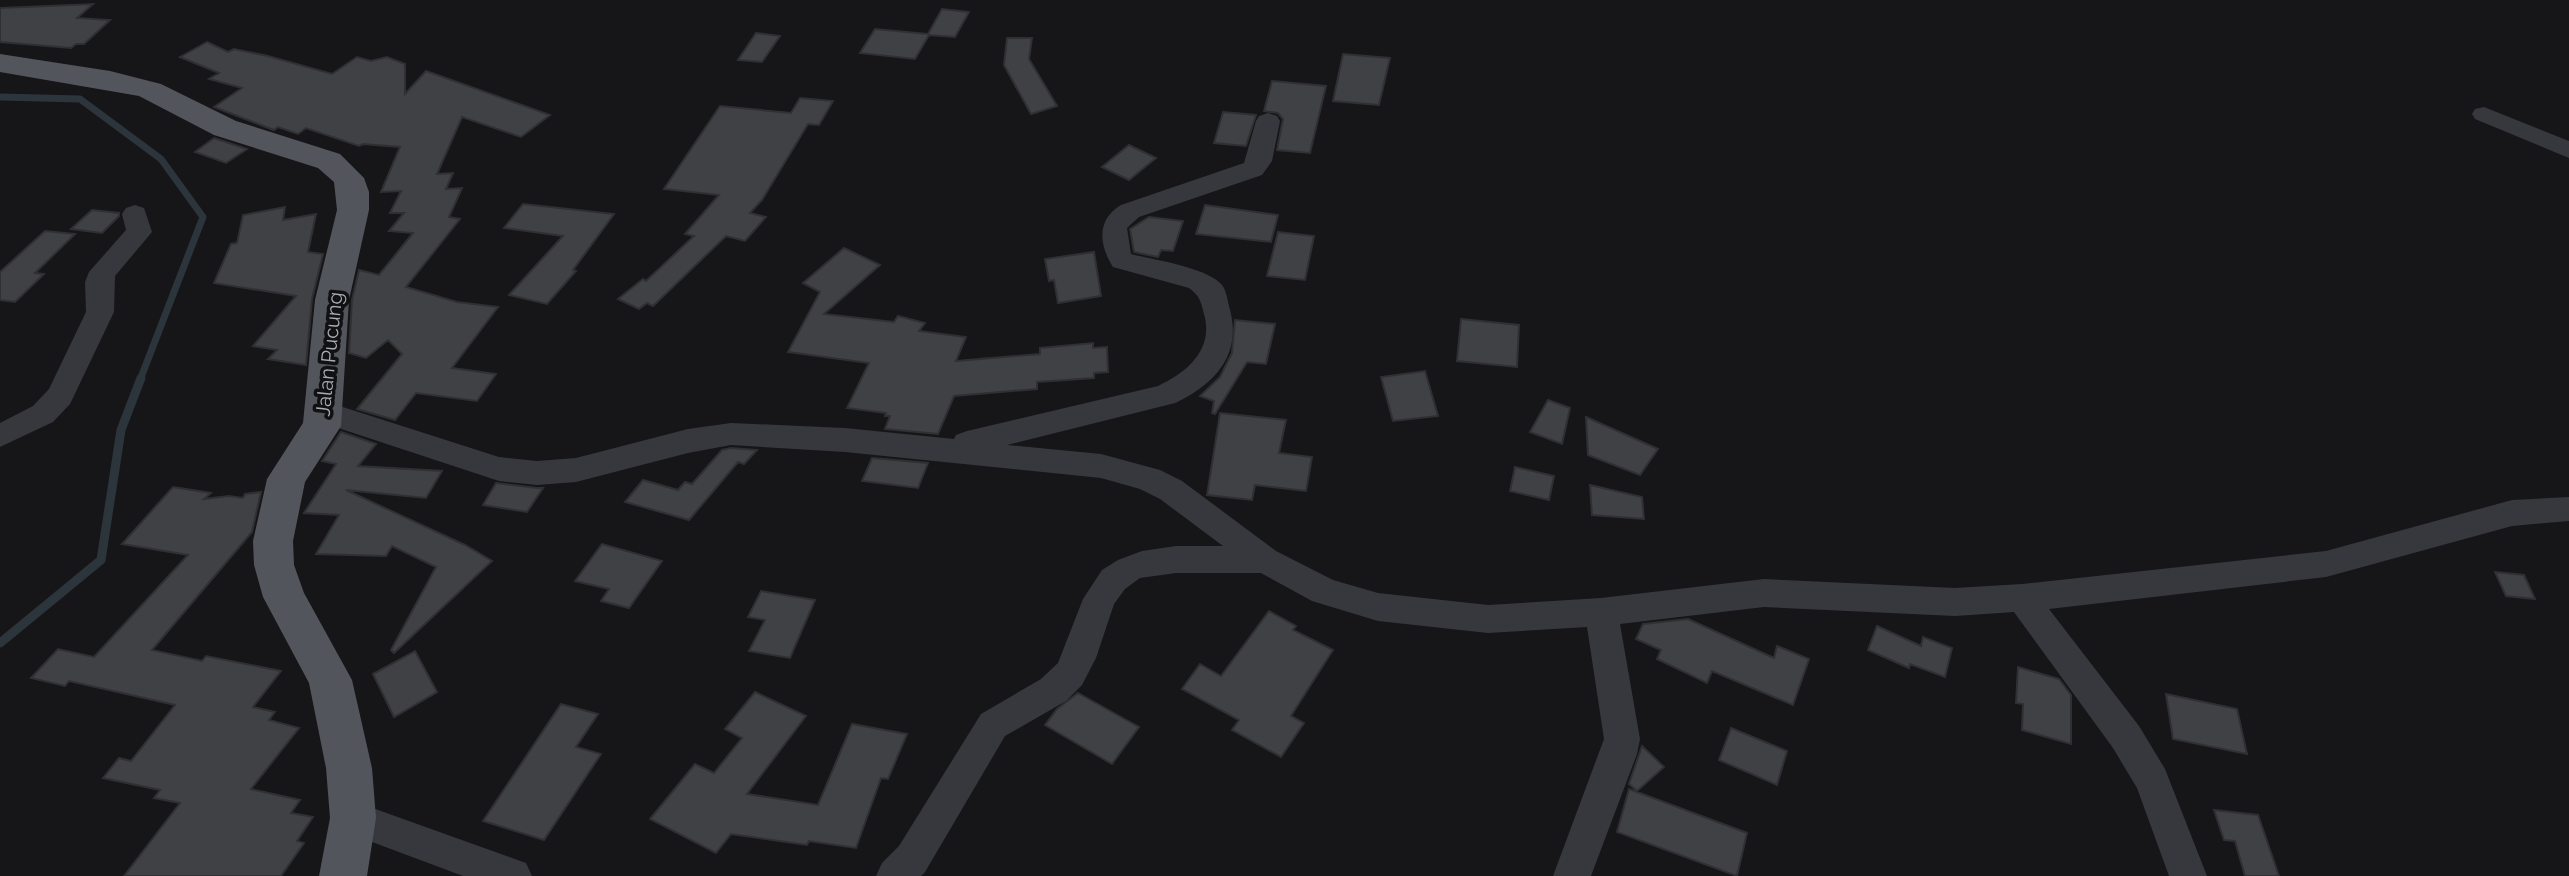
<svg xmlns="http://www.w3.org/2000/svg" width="2569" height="876" font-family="Raleway,sans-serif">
  <rect width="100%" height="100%" fill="#161618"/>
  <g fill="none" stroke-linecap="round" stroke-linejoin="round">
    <path stroke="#2c353c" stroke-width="7" d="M0,97l80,2 81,60 42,58 -63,163"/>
    <path stroke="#2c353c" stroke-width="9" d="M0,643l101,-83 20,-130 20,-52"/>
  </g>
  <path fill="#404145" stroke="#303034" stroke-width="2" d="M93,4l-16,14 33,2 -26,24h-8l-5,4 -71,-6v-34z
    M942,9l27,3 -14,25 -26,-2 -14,24 -55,-6 15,-24 53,5z
    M756,33l24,3 -18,26 -24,-2z
    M1007,38h25l-3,21 28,47 -26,8 -27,-49z
    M207,42l21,10 6,-3 34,7 64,18 25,-17 14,4 16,-4 18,7v30l21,-23 124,44 -29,22 -59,-20 -25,57 16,-1 -7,16 16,-1 -13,29 11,2 -54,68 51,15 41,5 -46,61 44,6 -19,27 -61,-8 -21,27 -38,-11 45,-55 -14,-14 -22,18 -17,-5 3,-53 7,-30 20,5 34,-42 -24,-2 15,-18h-14l11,-22 -20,1 19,-45 -37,-3 -4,2 -53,-18 -8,6 -20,-7 -4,3 -60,-23 28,-19 -33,-9 10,-6 -39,-16z
    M1343,54l47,4 -11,47 -46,-4z
    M1272,81l54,5 -16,67 -33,-3 6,-31 -5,-6 -14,-2z
    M800,98l33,3 -14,24 -11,-1 -46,76 -12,13 16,4 -21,24 -19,-5 -73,70 -6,-3 -8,6 -21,-10 25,-20 3,2 48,-45 -9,-2 34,-39 -55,-6 56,-83 71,7z
    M1223,112l33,3 -10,31 -32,-3z
    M214,138l33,11 -21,14 -31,-11z
    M1129,145l27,13 -27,22 -27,-13z
    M523,204l91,10 -41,56 3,1 -29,33 -38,-9 54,-59 -59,-8z
    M1205,205l73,10 -7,27 -75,-8z
    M285,207l-2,13 33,-6 -8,38 15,2 -11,45 -6,66 -38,-6 9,-9 -24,-4 43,-50 -82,-13 17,-39 6,-1 6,-28z
    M92,210l27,3v3l-17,17 -31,-4z
    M1149,217l34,4 -10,30 -12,-1 -3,7 -24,-5 -4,-23z
    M45,231l30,3 -40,39 9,1 -29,28 -15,-2v-28z
    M1278,232l36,4 -9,44 -38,-4z
    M844,248l36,17 -56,49 70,8 4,-6 27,7 -6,8 47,6 -10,24 84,-7v-6l53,-5v5l14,-1 1,25 -14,1v5l-57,4v7l-83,7 -16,38 -53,-5 5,-13h-5l1,-3 -39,-5 22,-45 -81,-11 32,-60 -17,-9z
    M1094,252l7,44 -43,7 -4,-23 -5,1 -4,-22z
    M1461,319l58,6 -2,42 -60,-6z
    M1235,320l40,4 -9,40 -19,-2 -32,52 -3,-1 2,-12 -14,-5 20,-19 12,-24z
    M1425,371l13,45 -45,5 -12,-44z
    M1548,400l22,8 -8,36 -32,-12z
    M1220,413l66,7 -7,33 33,4 -6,34 -51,-6 -3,15 -45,-5z
    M1586,417l72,32 -18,26 -52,-20z
    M341,432l35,12 -18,22 84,5 -16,27 -80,-8 119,55 27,16 -98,92 -3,-3 45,-83 -44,-21 -6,10 -70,-2 23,-39 -35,-2 32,-49 -14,-3z
    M731,448l26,2 -13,14 -6,-2 -49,58 -64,-18 18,-22 35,10 7,-8 7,2 30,-34z
    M872,458l56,5 -10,25 -56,-7z
    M1515,467l39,9 -5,24 -39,-9z
    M496,483l41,5h6l-16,24 -44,-7z
    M1590,485l52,12 2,22 -52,-4z
    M173,487l38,6 -7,6 25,-3 14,2 2,-4 16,-2 -9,40 -100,118 50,11 4,-5 75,15 -28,36 22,5 -6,8 30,8 -48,61 49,11 -9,13 22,4 -16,24 7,2 -23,33h-157l56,-73 -26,-5 6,-8 -57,-12 16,-20 12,3 44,-56 -106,-24 -4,5 -34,-8 27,-29 36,8 94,-102 -66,-11z
    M602,544l60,17 -33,47 -28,-7 8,-12 -34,-8z
    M2495,572l29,3 11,24 -29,-3z
    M761,591l54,9 -25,58 -41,-7 16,-31 -17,-3z
    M1269,611l27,15 -3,4 40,20 -42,66 13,7 -23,34 -49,-27 7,-10 -57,-31 18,-25 21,12z
    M1688,619l86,39 3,-12 32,13 -16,46 -81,-34 -5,12 -50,-24 4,-9 -25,-11 7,-15z
    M1877,626l44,20 2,-9 29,11 -7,29 -35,-13 -1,4 -41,-18z
    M415,651l22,41 -43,25 -21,-43z
    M2018,667l41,12 12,16v49l-49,-14 1,-26 -7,-1z
    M755,692l51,24 -59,78 71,11 34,-81 55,10 -19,45 -7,-1 -25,70 -47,-7 -2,4 -76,-11 -15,19 -66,-34 45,-55 19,9 28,-35 -17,-9z
    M1078,693l61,34 -27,37 -67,-39 12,-16z
    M2166,694l71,15 10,45 -74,-15z
    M561,704l37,10 -22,33 25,7 -57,86 -61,-19z
    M1731,728l56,23 -10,34 -58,-25z
    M1642,746l22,21 -27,24 -8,-7z
    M1629,789l118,44 -10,43 -120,-44z
    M2214,810l44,5 21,61h-34l-10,-35 -11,-1z"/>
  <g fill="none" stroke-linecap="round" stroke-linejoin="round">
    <path fill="#37383d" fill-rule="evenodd" d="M2484,107l85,34v17l-94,-39 -3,-5 3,-5z
      M1268,113l9,3 3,5 -8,40 -10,14 -123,42 -12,11 4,26c23,6 73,13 89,29 6,5 7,15 9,23 14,47 -12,77 -54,97l-168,42 94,9 59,16 22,11 94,70 57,29 45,13 110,12 113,-7 163,-19 191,9 67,-4 304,-33 186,-51 57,-3v24l-57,5 -186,51 -277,32 90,117 26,43 42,107h-38l-32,-88 -24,-40 -99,-136 -59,4 -191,-9 -144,17 20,115 -3,15 -46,122h-38l51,-137 -17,-112 -99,6 -110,-12 -66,-20 -51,-28h-85l-36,5 -15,11 -11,15 -18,54 -14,27 -16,16 -61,35 -80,136 -4,4h-45l6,-13 17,-17 82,-132 60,-35 17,-16 25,-64 19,-29 16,-10 24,-9 34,-5h47l-63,-47 -20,-10 -39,-11 -256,-26 -114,-7 -43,8 -112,29 -39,3 -38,-4 -185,-61 -5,-8 5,-8 10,-3 175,56 38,4 39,-3 112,-29 43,-6 114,5 109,11 2,-4 11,-4 191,-45c30,-14 56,-37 46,-72 -3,-12 -4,-18 -15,-26l-76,-21c-14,-22 -17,-47 8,-62l123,-42 12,-42 3,-5z
      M135,205l9,3 8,24 -37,44 -1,36 -44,92 -17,18 -53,25v-24l33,-17 16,-17 37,-77 -1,-30 4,-10 37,-42 -4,-16 4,-6z
      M353,801l173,62 6,13h-69l-123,-46 -5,-12 5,-12z"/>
    <path fill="#53555c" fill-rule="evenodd" d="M0,54l110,17 51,13 75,37 104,33 24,24 5,14v18l-20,90 -8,126 -36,56 -12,59 1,24 10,28 48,87 20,88 4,50 -9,58h-48l11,-58 -4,-50 -17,-85 -46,-86 -9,-32 -1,-24 14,-62 36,-56 12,-123 22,-90 -3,-28 -16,-14 -104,-33 -75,-39 -139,-24z"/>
  </g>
  <g text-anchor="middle" stroke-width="7" stroke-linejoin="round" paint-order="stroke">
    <g font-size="20" fill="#a8adb8" stroke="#111113">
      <text transform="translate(329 354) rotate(-84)" y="7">Jalan Pucung</text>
    </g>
  </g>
</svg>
